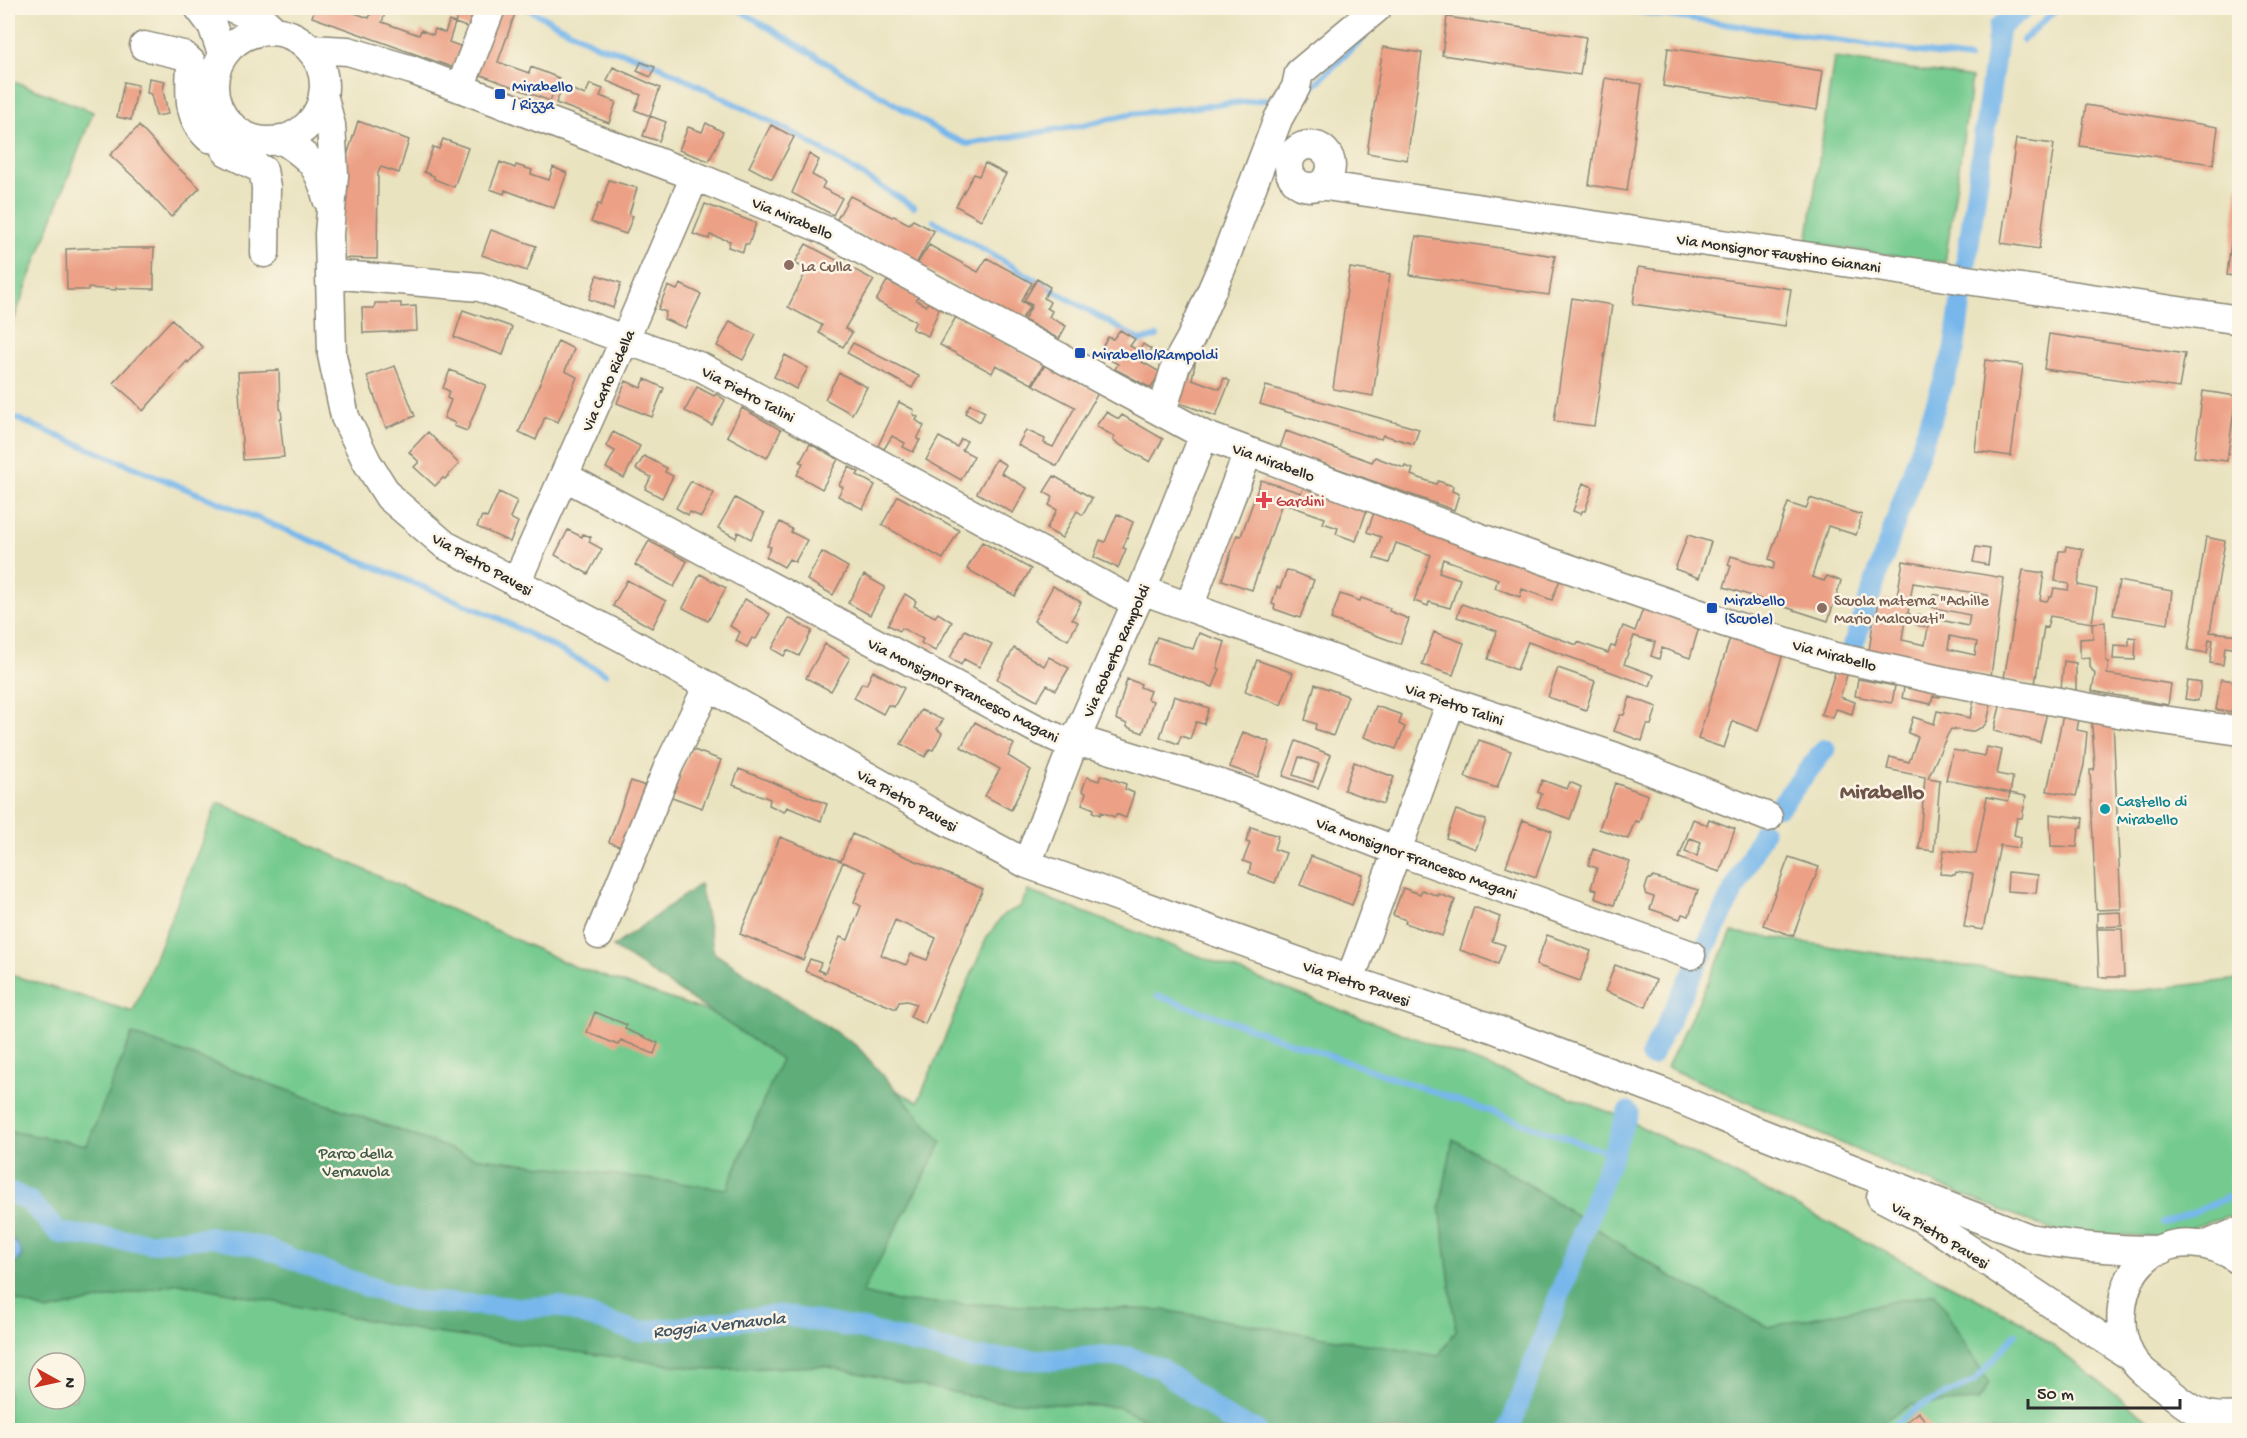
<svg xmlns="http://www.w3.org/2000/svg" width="2247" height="1438" font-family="'Gochi Hand',sans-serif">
  <rect width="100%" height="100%" fill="#fcf5e5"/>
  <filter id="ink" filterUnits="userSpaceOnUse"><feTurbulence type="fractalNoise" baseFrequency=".0167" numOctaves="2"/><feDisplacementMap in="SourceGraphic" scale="12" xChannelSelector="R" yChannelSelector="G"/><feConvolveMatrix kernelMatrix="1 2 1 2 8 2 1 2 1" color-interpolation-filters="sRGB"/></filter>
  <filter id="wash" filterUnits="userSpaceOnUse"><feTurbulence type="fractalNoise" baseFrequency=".008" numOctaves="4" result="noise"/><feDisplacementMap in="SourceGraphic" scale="24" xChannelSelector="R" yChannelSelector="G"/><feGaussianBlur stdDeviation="1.35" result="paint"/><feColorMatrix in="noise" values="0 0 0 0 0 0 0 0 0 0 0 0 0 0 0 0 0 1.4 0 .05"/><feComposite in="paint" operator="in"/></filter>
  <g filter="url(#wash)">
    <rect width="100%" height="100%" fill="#eae3c0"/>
    <path fill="#74ca8f" stroke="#507a5d" stroke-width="1.5" fill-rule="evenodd" d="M1834,58l138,20 -27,185 -138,-20z
      M8,79l85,33 -85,223z
      M218,802l355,164 248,84 97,52 69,-165 17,-23 16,-7 8,-16 594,226 400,205 139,108h-2153v-456l125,38zM39,1363h36v36h-36z
      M1732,932l403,59 104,-12v234l-77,24 -106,-5 -138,-55 -251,-110z"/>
    <path fill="#5fae7a" stroke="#456c52" stroke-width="1.5" d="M700,884l14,69 143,93 85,96 -80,151 40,9 261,8 275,46 18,-25 -16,-124 13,-68 62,37 155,100 98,51 167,-34 54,90 -11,18 -68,4 -42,25h-700l-50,-23 -122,-6 -172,-35 -113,4 -283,-38 -249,-49 -132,28 -39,-13v-167l79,14 45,-111 341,123 254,32 54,-130 -168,-112z"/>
    <path fill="#77b7eb" stroke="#51718b" stroke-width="1.5" d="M8,1235l11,11 3,9 -7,9 -7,4z"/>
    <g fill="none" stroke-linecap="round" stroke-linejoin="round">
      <path stroke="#77b7eb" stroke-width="6" d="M526,8l72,38 45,12 158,79 113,70
        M736,8l210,127 21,9 112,-18 51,-12 150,-16
        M1613,8l356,51
        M2023,40l35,-32
        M1303,93l6,-3 57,-55
        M934,221l207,120 16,-5
        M8,415l490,203 108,56
        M1158,996l454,158
        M2162,1223l33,-11 45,-20
        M1887,1430l31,-23 56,-25 42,-49"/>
      <path stroke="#77b7eb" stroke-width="21" d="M1851,652l103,-301 45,-324 26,-19
        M1780,806l45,-57
        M1651,1056l112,-224
        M8,1191l22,11 29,31 91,10 62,-6 52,11 78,30 70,23 112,7 33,-2 82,26 142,-17 80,14 114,29 78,2 48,-4 27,1 32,11 68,51 28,11
        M1509,1430l119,-318"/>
    </g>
    <g id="blocks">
      <path fill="#eca186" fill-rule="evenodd" d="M315,8h26l28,10 4,-10h14l-5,14 37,13 2,-5 12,5 2,-6 10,4 4,-12 6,2 5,-12 15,5 -3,13 -17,-6 -6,19 16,6 -8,21 -145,-52z
        M497,8h20l-19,54 31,11 2,-6 28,11 -9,23 -74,-28z
        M1447,17l139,20 -6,38 -138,-20z
        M1383,47l39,6 -15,107 -40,-7z
        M1668,48l155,23 -6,39 -154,-24z
        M641,62l14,5 -4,10 -14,-6z
        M613,67l47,21 -10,28 -15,-6 6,-15 -34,-14z
        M149,78l16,3 -2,9 5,24 -12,2 -5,-22 -4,-1z
        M1605,78l37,6 -15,107 -38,-6z
        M124,82l14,3 -7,35 -14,-3z
        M590,84l13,5 -3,7 16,6 -7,21 -53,-20 7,-17 22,9z
        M2086,105l132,22 -5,37 -133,-18z
        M650,116l16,6 -7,19 -16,-5z
        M358,121l51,19 -10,33 -18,-6 -3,6 -1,86 -35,-1 2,-93z
        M706,123l17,9 -14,29 -30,-11 9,-23 14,5z
        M771,125l23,12 -22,42 -23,-12z
        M139,126l33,36 28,26 -29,29 -35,-38 -26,-24z
        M443,139l25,9 -14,39 -20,-8v-3l-10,-4 9,-25 6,2z
        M2016,139l38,5 -15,105 -38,-6z
        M809,154l10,6 -7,15 13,7 -3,6 20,10 -9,17 -41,-22z
        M500,162l15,6 1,-3 16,5 -1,4 18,6 4,-13 14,6 -13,35 -49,-18 -1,4 -14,-5z
        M985,163l21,11 -25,46 -25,-14 18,-32 5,2z
        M609,180l28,8 -8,27 4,1 -7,18 -35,-12 7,-18 3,1z
        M2238,185h2v92l-13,-2z
        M850,196l42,21 2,-1 15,8 4,-4 21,11 -18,33 -80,-43z
        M705,204l51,19 -7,21h-4l-2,8 -15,-5 2,-6 -20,-6 -1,4 -16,-5z
        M491,230l45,16 -9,25 -45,-16z
        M1416,236l139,20 -6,39 -139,-20z
        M806,244l68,36 -29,48 7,5 -9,14 -24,-14 3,-8 -34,-18 19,-37 -12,-7z
        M929,245l49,27 9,-14 45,25 -11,18 9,5 -10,16 -103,-58z
        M87,248h67l-1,27h1v14l-38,-1v2l-28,-2v2h-21l-1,-41z
        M1638,267l153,22 -6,37 -152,-22z
        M1350,268l40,6 -17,122 -40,-7z
        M597,275l24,8 -8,25 -24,-9z
        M1037,279l13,8 -6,11 6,4 -3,6 5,3 -3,6 17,9 -7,13 -35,-19 8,-15 -8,-4z
        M887,281l31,15 -2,4 10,6 3,-5 11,6 -12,29 -16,-7 4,-8 -40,-20z
        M680,284l21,10 -16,34 -21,-9 2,-7 -8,-3 10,-23 9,4z
        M1572,298l40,7 -18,121 -40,-5z
        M375,303h26v4l15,-1 1,25 -54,2 -1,-25h12z
        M463,310l49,17 -9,28 -49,-18z
        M956,317l88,47 -12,20 -36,-19 -4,8 -52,-28z
        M172,319l9,10 22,18 -15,16 -1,-2 -44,50 -9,-10 -21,-18z
        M730,321l26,14 -13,25 -26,-14z
        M1120,330l15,9 -5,7 9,5 4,-7 8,5 -9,13 18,10 -9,16 -36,-19 3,-5 -10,-5 3,-6 -9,-6 6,-10 5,2z
        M2049,334l136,20 -6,34 -135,-19z
        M558,341l16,8 -9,22 12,6 -19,45 -13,-5 -9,23 -17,-8z
        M853,343l66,33 -7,12 -65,-35z
        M1187,354l9,4 -4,21 28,10 4,-11 6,3 -14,35 -39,-14z
        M785,355l23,13 -12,21 -22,-12z
        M1985,360l38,5 -12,91 -36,-5z
        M1045,365l53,28 -41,73 -39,-21 8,-15 19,9 -1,4 9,4 22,-40 -42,-22z
        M395,366l20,50 -29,12 -19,-52z
        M279,370l1,39h1l1,10h-2l4,38 -41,3 -5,-88z
        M450,370l36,15 -19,46 -13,-5 1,-3 -11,-5 7,-18 -4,-2 2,-7 -6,-3z
        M839,373l28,14 -15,27 -27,-15z
        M645,379l19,9 -12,29 -35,-14 9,-22 15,7z
        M1266,386l153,43 -5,15 -31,-9 -2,4 -16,-4 -105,-31z
        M697,387l17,9 2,-2 9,6 -13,25 -27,-14z
        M2203,391l33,5 -9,65 -33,-4z
        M899,402l15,8 -1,4 5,3 -2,3 8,6 -7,13 3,1 -7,12 -10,-5 2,-4 -13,-7 -8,13 -6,-3z
        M970,404l15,8 -5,10 -15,-9z
        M742,408l39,22 -14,28 -40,-22z
        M1106,412l13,7 3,-4 41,24 -13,23 -37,-21 2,-4 -19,-11z
        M1286,431l86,31 3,-5 29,11 1,-2 8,3 -2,6 25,9 2,-3 15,5 -1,5 7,3 -5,16 -174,-62z
        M428,432l31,32 -14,15 -2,-1 -8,8 -21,-19 5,-5 -10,-10z
        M613,432l27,14 -16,32 -18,-10 9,-17 -9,-5z
        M939,437l18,10 4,-8 6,2 -5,9 12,6 -13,24 -35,-20z
        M810,444l28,15 -16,30 -25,-14 6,-12 -3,-1z
        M644,456l23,12 -2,4 8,4 -11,22 -17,-9 6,-12 -15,-8z
        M996,459l10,6 -5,8 26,15 -14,25 -36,-20z
        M849,467l10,5 -2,3 18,10 -12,24 -25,-13 5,-9 -4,-2z
        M1054,476l38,22 -9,17 -6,-4 -15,27 -16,-9 11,-19 -8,-5 4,-8 -9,-5z
        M1261,480l40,13 4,-8 63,22 -12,34 -20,-7 2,-6 -15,-5 2,-5 -43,-15 -30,87 -30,-10 15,-45 4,1z
        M691,481l23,12 -13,24 -11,-5 -2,3 -12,-7z
        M1583,483l10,4 -8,24h-3l-1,3 -8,-3z
        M499,492l18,9 -7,17 8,4 -8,20 -33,-15 5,-11 5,2z
        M898,496l61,34 -16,29 -61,-34z
        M735,498l29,16 -13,25 -13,-7 -2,6 -18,-10z
        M1810,498l52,17 -6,20 -28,-9 -16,51 12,4 3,-5 14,5 -13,40 -104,-34 7,-21 -3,-1 3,-9 42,13 2,-7 -6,-3 19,-56 18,6z
        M1375,510l186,67 -9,23 -30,-11 -2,8 -25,-9 3,-9 -55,-20 -4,13 21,7 -10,29 -21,-6 -1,4 -14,-5 17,-46 -35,-12 -7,20 -15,-5 7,-21 -14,-5z
        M1117,514l16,8 -10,26 3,1 -8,19 -24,-11 6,-17 5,2z
        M780,522l12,7 -1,3 16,8 -12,22 -6,-3 -5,8 -18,-10 5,-10 -4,-1z
        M568,530l14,7 1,-3 8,3 -2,5 13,7 -14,25 -33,-19z
        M1688,535l23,7 -12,36 -24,-9z
        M2206,537l19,4 -15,91 30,3v14l-15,-2 -2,18 -13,-2 3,-23 -4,-1 -2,14 -19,-3z
        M649,541l38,20 -13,26 -39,-22z
        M982,542l49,27 -16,27 -48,-27z
        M2066,546l17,3 -5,36 19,4 -5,34 -42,-7 -3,12 -3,-1 -9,57 -31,-6 19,-108 21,3 -4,27 7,1 2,-4h3l2,-9 14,2 1,-6 -14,-3 4,-30h6z
        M1976,547l14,2 -2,16 -15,-3z
        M822,552l26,15 -15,28 -26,-15z
        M1903,561l101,17 -13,98 -122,-25 5,-35 3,-4 2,-10 6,-3 11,3zM1913,583l75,12 -2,9 -53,-10 -3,13 40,8 -2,11 -50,-11 -2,10 12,2 -3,18 -23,-5 3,-21 4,1 1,-6 -2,-1zM1950,636l27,6 -2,13 -27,-6z
        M1287,570l27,10 -14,38 -26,-9 1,-4 -3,-1 5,-17 3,1z
        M700,574l26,14 -18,33 -25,-13z
        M864,575l21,12 -15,28 -22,-12z
        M627,580l39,21 -14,27 -39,-22z
        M2119,581l53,10 -4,33 -55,-9z
        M1053,586l28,16 -9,17 6,3 -10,18 -34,-19z
        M905,594l11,7 -2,5 21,11 3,-4 14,9 -17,29 -14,-8 2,-4 -21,-11 -2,3 -12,-6z
        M1340,594l20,7 1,-3 29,10 -1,3 20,8 -9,25 -69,-25z
        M745,599l25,15 -14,25 -4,-1 -5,9 -11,-6 4,-9 -10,-6z
        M1462,604l115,41 1,-3 30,11 3,-7 4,1 8,-21 12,5 9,-25 55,21 -9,31 -28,-10 -3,11 -8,-3 4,-14 -21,-6 -10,28 30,11 -4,11 -122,-44 -11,28 -29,-11 9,-28 -40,-14z
        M789,618l23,13 -13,25 -12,-6 -3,6 -12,-7z
        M2105,622l1,39 3,1 -2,12 64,10 -3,21 -76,-14 3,-17 -5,-7v-10l-10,1v-19l13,-1 -1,-15z
        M965,630l27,14 -13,23 -15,-8 -3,6 -11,-7z
        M1434,632l30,11 -11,32 -31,-10z
        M1199,633l26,9 -8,26 3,1 -7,18 -66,-23 10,-27 36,12z
        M2129,637l7,1 -1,22 -22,-1 1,-14 15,1z
        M1730,638l53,16 -25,77 -25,-10 -9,27 -26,-9z
        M825,644l25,14 -19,33 -25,-13z
        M1014,648l30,18 5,-9 20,11 -13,22 -9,-5 -10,16 -40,-22z
        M1257,660l36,13 -12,32 -36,-14z
        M2064,661l12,2v27l-15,-2z
        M1558,668l37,13 -9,29 -38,-13z
        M1849,669l-9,28 15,5 -3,12 -16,-5 -3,9 -12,-4 15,-44z
        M873,671l31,17 -10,19 -6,-2 -5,9 -29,-16 8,-15 4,2z
        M1906,677l37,8 -3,12 -7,-1 -2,8 -29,-6z
        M1127,679l14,5 -1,3 10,4 -3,8 6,2 -10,32 -16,-6v-3l-11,-5z
        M1858,679l37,7 -3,17 -37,-7z
        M2221,679l19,3v32l-24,-4z
        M2188,681l13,2 -3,18 -13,-2z
        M1315,684l33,12 -15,40 -18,-7 1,-5 -11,-4z
        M1976,691l17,5 -6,26 -4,5 -12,5 -20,-3 -4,7 -19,42 12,2 -6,71 -15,-2 6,-72 -38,-8 3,-12 19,5 9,-25 -10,-4 5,-16 21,7 3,-13 33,7z
        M1174,696l35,12 -5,16 -8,-2 -6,17 -9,-3 -3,8 -18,-7z
        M1630,697l27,10 -6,18h-4l-5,16 -28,-10 6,-16h4z
        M2002,698l46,10 -8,34 -46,-11z
        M1376,706l26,9 -3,9 6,3 -9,22 -32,-12z
        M921,710l22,10 -6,9 5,4 -9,17 -3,-1 -5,8 -24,-13z
        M2064,710l16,3 -3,17 10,2 -3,33 -8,31 -29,-5z
        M2091,715l22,3 8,191 -25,1 -6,-140h4l1,-5z
        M975,722l39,22 -6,12 23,14 -20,40 -26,-14 15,-27 -39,-22z
        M1243,732l27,10 -12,35 -28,-10z
        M1479,740l32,11 -14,37 -32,-11z
        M1296,741l35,14 -13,33 -35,-12zM1299,757l20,7 -6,18 -20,-7z
        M1987,747l15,3 -5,24 16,3 -3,16 -64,-13 7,-30 32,6z
        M691,749l30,11 -19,48 -30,-11z
        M1354,762l40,15 -11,27 -39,-14z
        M739,769l88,35 -6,17 -34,-14 -3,5 -15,-7 1,-6 -37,-14z
        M1101,775l25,9 -1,5 9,4 -8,25 -10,-4 -1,3 -14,-5 -1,3 -7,-3 1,-3 -12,-5 4,-11 -4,-2 5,-14 12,4z
        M1542,780l25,9 3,-7 11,5 -11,32 -33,-12 5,-13 -4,-2z
        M631,781l20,7 -22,62 -20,-8z
        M1615,783l33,12 -9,27 -4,-1 -7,18 -29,-10z
        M2010,793l16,3 -4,22h-5l-3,17 7,2 -2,11 -19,-3 -17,85 -19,-3 9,-53 -17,-2 -1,3 -15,-1 4,-24 32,4 11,-57 21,4z
        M1456,810l30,10 -10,29 -30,-11z
        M2050,814l33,4 -1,10h-3l-2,19 -26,-1z
        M1693,819l14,6 2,-6 26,10 -15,43 -41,-14zM1690,838l11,4 -4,14 -12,-4z
        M1523,820l29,11 -16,46 -30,-11z
        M1251,827l27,9 -4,13 12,4 -11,30 -26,-10 2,-9 -8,-3 7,-18 -4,-1z
        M852,834l131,55 -58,135 -15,-7 6,-13 -9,-3 -8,1 -3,7 -91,-38 5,-12 11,4 -3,7 7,3 15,-36 8,3 13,-34 -7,-4 12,-30 -23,-10 -40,98 -63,-26 40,-97 61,24zM895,920l41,18 -9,22 -16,-6 -5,11 -25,-10z
        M1593,849l37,13 -16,43 -19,-7 2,-8 -6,-2 6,-20 -9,-3z
        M1311,856l52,19 -11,30 -52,-20z
        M1789,857l30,10 -26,69 -30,-11z
        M2008,872l30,3 -2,18 -29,-2z
        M1653,877l45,13 -9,26 -7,-2 -2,5 -30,-10 4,-12 -7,-2 -2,-6 3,-9z
        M1403,888l17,6 2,-4 16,6 1,-2 16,6 -13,36 -37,-13 1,-3 -13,-5z
        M1474,907l26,10 -8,24 13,4 -7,19 -38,-14z
        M2121,912l1,14 -25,1v-14z
        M2097,929h25l2,48h-25z
        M1547,935l44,16 -11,30 -44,-16z
        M1615,965l41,15 -10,27 -41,-16z
        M595,1012l32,13 -2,4 33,14 -4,11 -33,-14 -3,5 -31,-13z
        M1918,1412l14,17 -2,1h-33z"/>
    </g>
  </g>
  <g filter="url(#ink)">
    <use href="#blocks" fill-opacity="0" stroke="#8a8776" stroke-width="1.5"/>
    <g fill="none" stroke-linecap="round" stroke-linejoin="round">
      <g stroke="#8a8776" stroke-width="31">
        <path id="minor" d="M199,8l13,17 11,31
          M232,8l32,13 11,10
          M214 86a55 55 0 1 1 110 0a55 55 0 1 1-110 0Z
          M144,46l39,9 8,7c-1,28 -5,55 18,76l9,1 14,-13
          M310,49l38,2 64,19 283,106 130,54 379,205 277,103 245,85 109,34 109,24 191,35 105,15
          M460,88l31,-80
          M323,94l8,31 3,50 -5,59 3,121 13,62 22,45 22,35 56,48 178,93 318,180 86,46 323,116 142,48 170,64 81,34 286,112c44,9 87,12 132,12
          M218,139l9,13 36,18 3,17 -1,66
          M281,139c28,18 38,26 46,60
          M1289 166a21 21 0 1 1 42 0a21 21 0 1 1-42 0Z
          M1319,185l921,135
          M330,274l150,13 221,80 435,236
          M1162,412l14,-47 15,-27 30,-69 57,-150 18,-32 3,-14 78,-65
          M564,476l471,252 38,17 19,-1 148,46 157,61 294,104
          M516,583l109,-244 70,-163
          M1142,590l309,112 162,54 155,61
          M1189,607l59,-155
          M1027,864l46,-119 69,-155 62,-155
          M599,935l70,-170 39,-79
          M1350,980l101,-278
          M1881,1197l42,22 207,137
          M2207,1245l33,-14
          M2240,1261c-27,-21 -71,-26 -97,0 -23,22 -28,66 -13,94 7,14 23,24 36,34 26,22 38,31 74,27"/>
      </g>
      <use href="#minor" stroke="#fff" stroke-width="28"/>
    </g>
  </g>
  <g fill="#1a4fb4" stroke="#fcf5e5" stroke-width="2">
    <rect x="494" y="88" width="12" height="12" rx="3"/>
    <rect x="1074" y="347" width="12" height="12" rx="3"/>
    <rect x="1706" y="602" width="12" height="12" rx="3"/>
  </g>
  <g fill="#8d6e63" stroke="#fcf5e5" stroke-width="2">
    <circle cx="789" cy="265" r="6"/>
    <circle cx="1822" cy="608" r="6"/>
  </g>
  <path fill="#e0444e" stroke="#fcf5e5" stroke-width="2" d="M1261 491h6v6h6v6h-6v6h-6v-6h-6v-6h6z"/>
  <circle fill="#0f9aa8" stroke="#fcf5e5" stroke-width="2" cx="2105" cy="809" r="6"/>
  <g text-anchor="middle" stroke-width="5" stroke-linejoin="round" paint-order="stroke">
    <g font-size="16" fill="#164399" stroke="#fcf5e5" text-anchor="start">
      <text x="512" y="91">Mirabello<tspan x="512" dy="18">/ Rizza</tspan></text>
      <text x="1092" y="359">Mirabello/Rampoldi</text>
      <text x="1724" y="605">Mirabello<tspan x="1724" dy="18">(Scuole)</tspan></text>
    </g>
    <g font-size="16" fill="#2b2b2b" stroke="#fcf5e5">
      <text transform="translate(793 217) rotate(23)" y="6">Via Mirabello</text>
      <text transform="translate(1779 252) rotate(8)" y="6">Via Monsignor Faustino Gianani</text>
      <text transform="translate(607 380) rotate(-66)" y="6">Via Carlo Ridella</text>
      <text transform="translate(749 393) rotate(28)" y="6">Via Pietro Talini</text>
      <text transform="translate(1274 461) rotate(20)" y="6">Via Mirabello</text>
      <text transform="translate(483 563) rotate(29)" y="6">Via Pietro Pavesi</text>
      <text transform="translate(1115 650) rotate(-66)" y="6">Via Roberto Rampoldi</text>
      <text transform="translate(1835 654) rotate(15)" y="6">Via Mirabello</text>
      <text transform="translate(964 689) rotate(27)" y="6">Via Monsignor Francesco Magani</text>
      <text transform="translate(1455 703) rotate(19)" y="6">Via Pietro Talini</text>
      <text transform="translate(908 799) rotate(29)" y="6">Via Pietro Pavesi</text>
      <text transform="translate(1417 857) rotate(20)" y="6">Via Monsignor Francesco Magani</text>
      <text transform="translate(1357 982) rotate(19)" y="6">Via Pietro Pavesi</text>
      <text transform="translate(1941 1234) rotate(32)" y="6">Via Pietro Pavesi</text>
    </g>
    <g font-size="16" fill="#785e54" stroke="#fcf5e5" text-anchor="start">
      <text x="801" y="271">La Culla</text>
      <text x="1834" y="605">Scuola materna "Achille<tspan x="1834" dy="18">Mario Malcovati"</tspan></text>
    </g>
    <g font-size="16" fill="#be3a42" stroke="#fcf5e5" text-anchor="start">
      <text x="1276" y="506">Gardini</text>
    </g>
    <g font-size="16" fill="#0d838f" stroke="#fcf5e5" text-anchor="start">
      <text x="2117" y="806">Castello di<tspan x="2117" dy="18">Mirabello</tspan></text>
    </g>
    <g font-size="16" fill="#415b49" stroke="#fcf5e5">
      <text x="356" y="1158">Parco della<tspan x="356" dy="18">Vernavola</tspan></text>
    </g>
    <g font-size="18" font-style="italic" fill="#425565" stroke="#fcf5e5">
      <text transform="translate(719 1324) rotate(-6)" y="6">Roggia Vernavola</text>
    </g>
    <g font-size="22" font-weight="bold" fill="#6f544b" stroke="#fcf5e5">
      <text x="1882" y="798">Mirabello</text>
    </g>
  </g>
  <rect width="2247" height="1438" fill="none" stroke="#fcf5e5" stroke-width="30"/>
  <g transform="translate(57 1381) rotate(98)"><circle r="28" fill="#fcf5e5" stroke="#a8a49b" stroke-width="1.5"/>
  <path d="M0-4.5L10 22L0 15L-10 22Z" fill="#c8321e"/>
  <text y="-9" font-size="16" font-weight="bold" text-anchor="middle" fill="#2b2b2b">N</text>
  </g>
  <path d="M2028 1399v9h152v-9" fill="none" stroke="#2b2b2b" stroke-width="3"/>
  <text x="2037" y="1399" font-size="18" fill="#2b2b2b" stroke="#fcf5e5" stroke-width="4.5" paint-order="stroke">50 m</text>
</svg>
